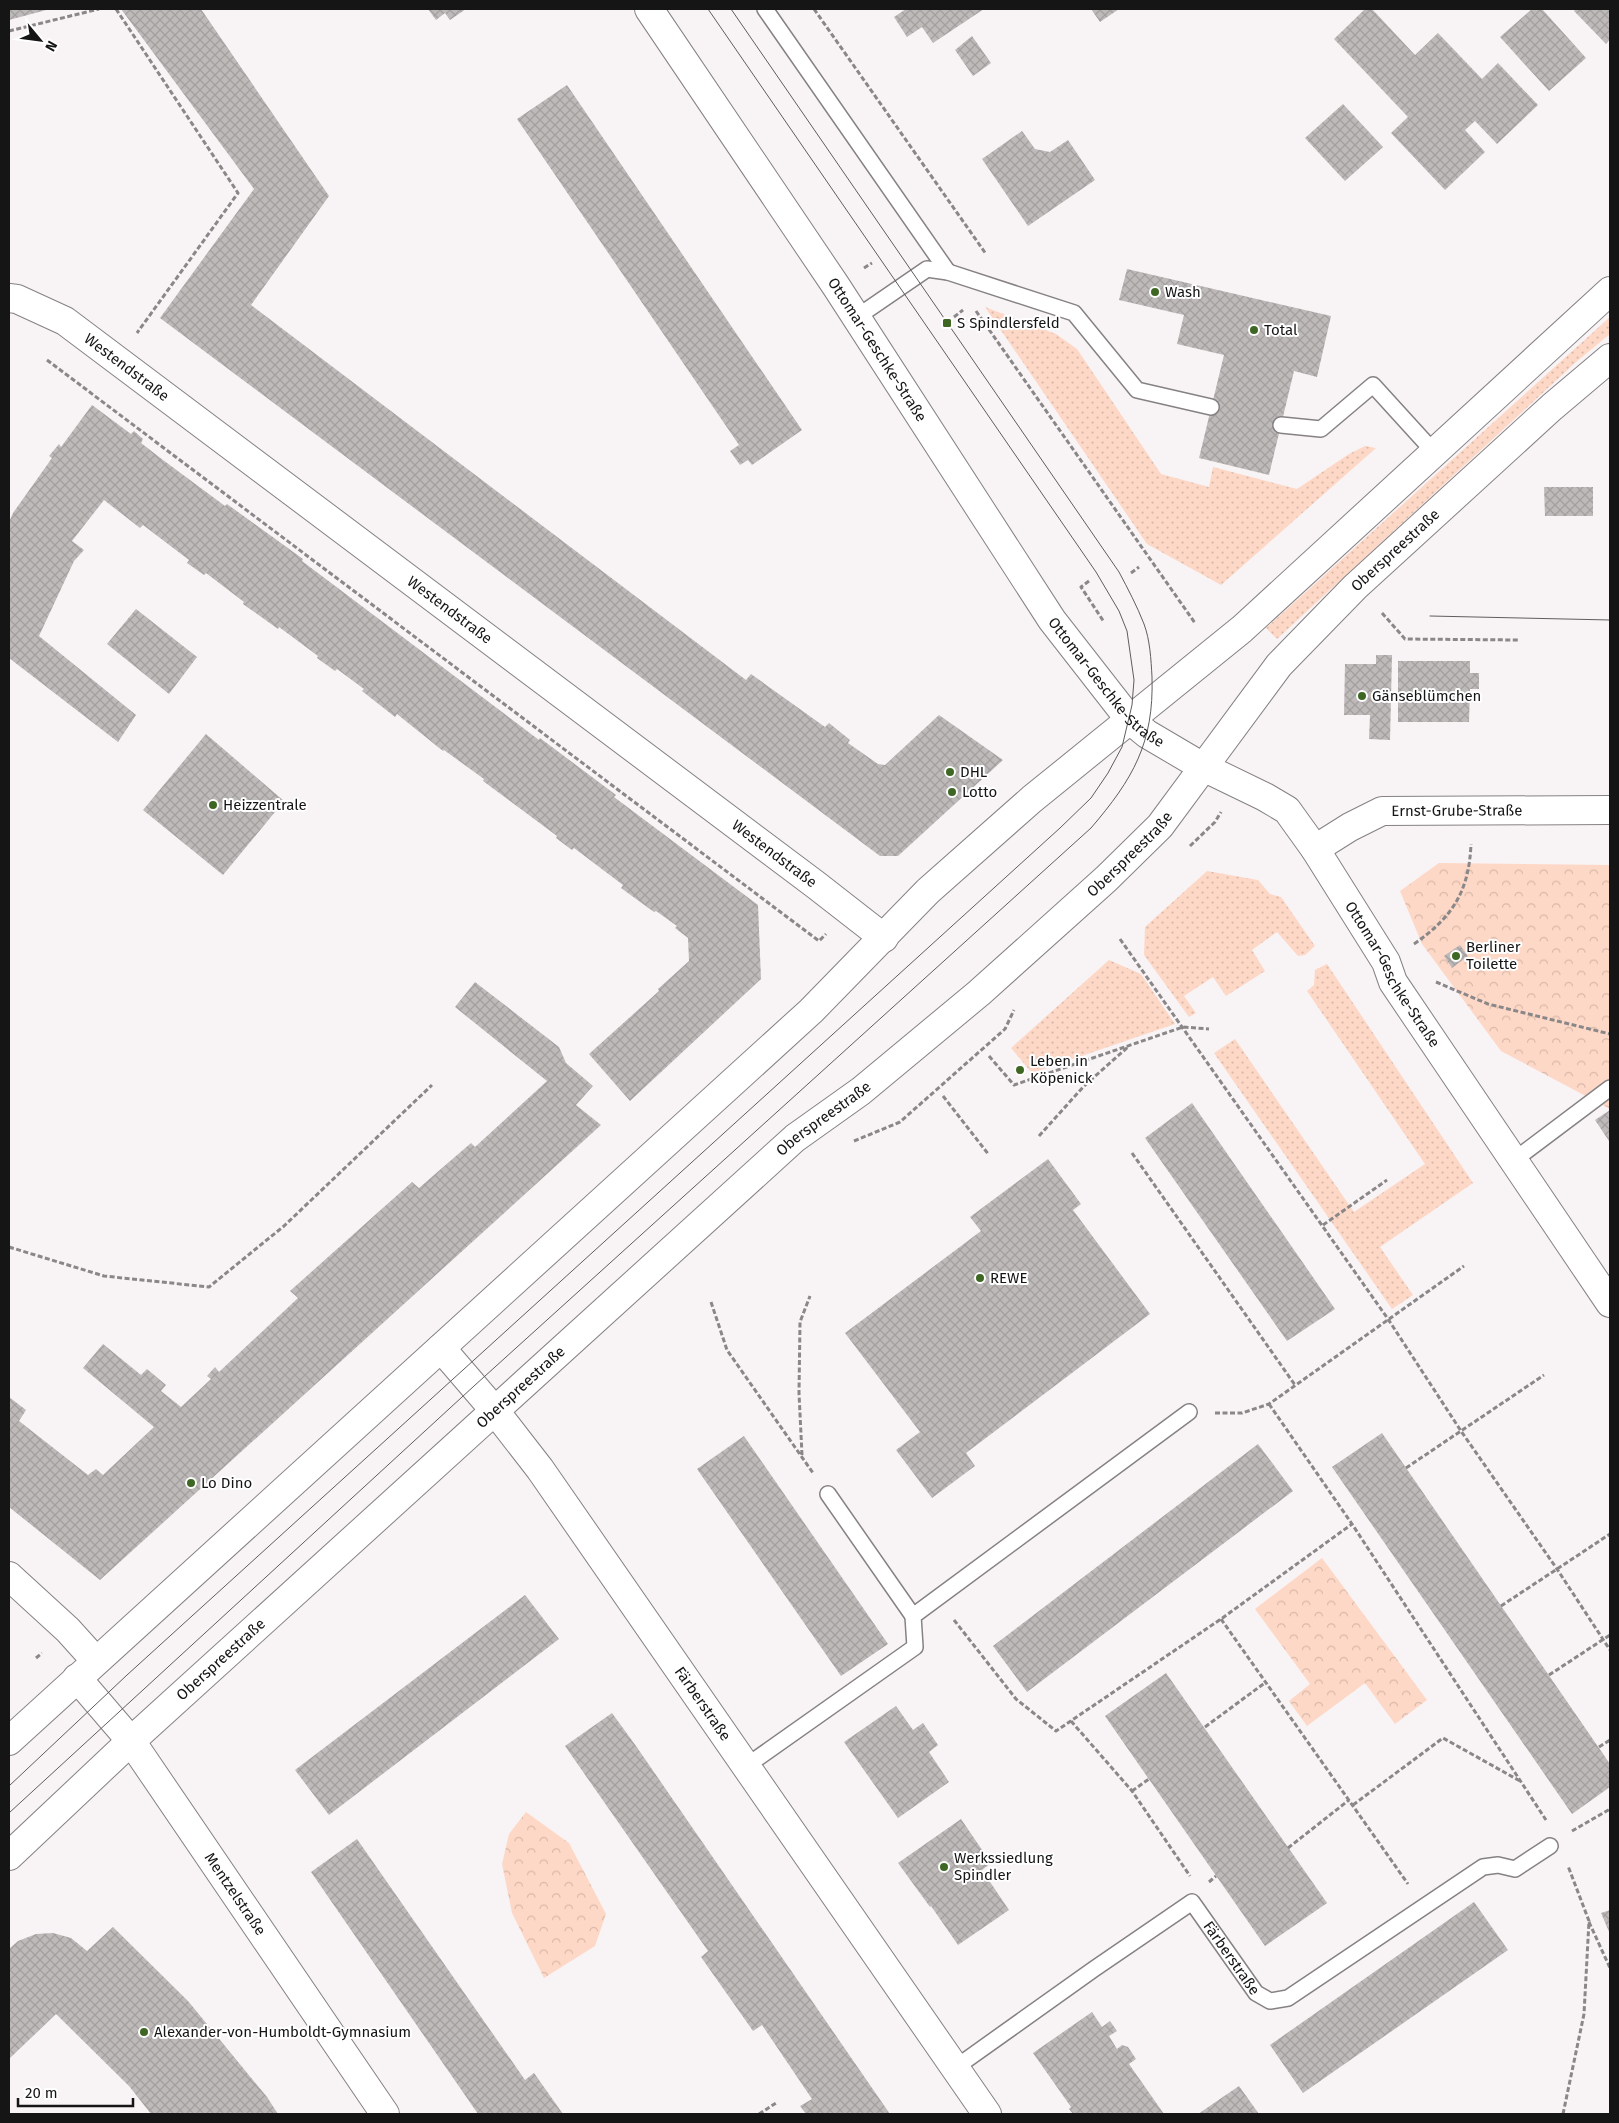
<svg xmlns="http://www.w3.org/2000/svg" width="1619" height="2123" font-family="'Fira Sans',sans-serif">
  <defs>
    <pattern id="grass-dots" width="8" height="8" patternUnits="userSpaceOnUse" patternTransform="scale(1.25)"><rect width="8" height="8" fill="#fed8c6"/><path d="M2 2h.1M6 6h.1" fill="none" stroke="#d9b8a9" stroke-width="1.8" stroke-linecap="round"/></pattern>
    <pattern id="park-crowns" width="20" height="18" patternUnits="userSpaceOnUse" patternTransform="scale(1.25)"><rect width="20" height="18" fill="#fed8c6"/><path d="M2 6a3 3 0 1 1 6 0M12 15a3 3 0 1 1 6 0" fill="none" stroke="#d9b8a9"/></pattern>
    <pattern id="building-cross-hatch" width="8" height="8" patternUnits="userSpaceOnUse" patternTransform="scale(1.25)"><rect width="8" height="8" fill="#bfbaba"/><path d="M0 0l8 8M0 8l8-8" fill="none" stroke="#a39f9f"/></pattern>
  </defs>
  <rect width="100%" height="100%" fill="#f8f3f5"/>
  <path fill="url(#grass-dots)" d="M985,307l71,27 21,15 84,125 48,13 4,-20 84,22 52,-35 16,-8 11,2 -155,137 -74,-41z
    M1610,317v17l-34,28 -299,277 -11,-11z
    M1207,871l51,9 12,14 11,3 34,49 -10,9 -7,1 -21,-24 -25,18 13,21 -39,25 -13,-19 -29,19 12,17 -7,4 -45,-62 1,-28z
    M1109,960l32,14 34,50 -143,49 -21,-25z
    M1327,964l146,219 -93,64 33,48 -21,14 -178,-256 21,-14 119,173 71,-48 -118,-173 7,-6 1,-15z"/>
  <path fill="url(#park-crowns)" d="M1439,863l171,2v244l-109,-58 -79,-107 -22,-53z
    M1322,1558l105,142 -32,24 -30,-41 -58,43 -18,-25 21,-17 -55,-75z
    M526,1812l43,31 37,71 -11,32 -51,32 -32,-65 -10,-49 7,-30z"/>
  <path fill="url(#building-cross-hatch)" d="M9,9h41l-41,11z
    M121,9h80l128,187 -78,109 495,375 5,-6 74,53 4,-4 21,17 -2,3 30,21 7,1 54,-50 64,45 -105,96h-18l-720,-538 94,-129z
    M428,9h38l-16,11 -5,-7 -9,7z
    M906,9h78l-51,34 -11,-16 -15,10 -13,-20z
    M1091,9h28l-19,13z
    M1365,9h7l43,46 23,-22 44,46 16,-16 40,42 -41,39 -22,-23 -10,9 20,22 -40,38 -54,-57 17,-16 -74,-78z
    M1532,9h10l44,49 -37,33 -49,-54z
    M1576,9h34v30l-4,5 -32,-33z
    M972,36l19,27 -18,13 -18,-26z
    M567,85l235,345 -50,35 -4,-5 -8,5 -10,-14 9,-6 -222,-326z
    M1343,104l40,43 -38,34 -40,-43z
    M1022,131l13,18 15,3 18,-12 27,40 -67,46 -46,-67z
    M1127,269l204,47 -14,61 -23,-6 -25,104 -70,-17 25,-103 -47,-11 7,-29 -65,-15z
    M92,405l39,29 3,-3 9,8 -2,4 22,17 62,46 2,-2 76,55 -1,2 237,179 1,-2 76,57 -2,2 144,108 3,74 -131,122 -41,-47 70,-63 -1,-2 31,-28 -1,-23 -13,-10 2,-2 -21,-15 -2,1 -33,-24 2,-3 -49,-37 -2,2 -16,-12 1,-2 -74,-55 1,-2 -40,-29 -1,1 -46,-37 -2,3 -33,-26 2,-2 -27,-20 -2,2 -18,-13 1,-2 -39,-29 -1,2 -35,-25 1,-2 -38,-29 -2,2 -17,-12 2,-3 -46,-35 -3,3 -36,-28 -32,41 12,9 -10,11 -35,75 97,79 -18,27 -109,-84v-136l4,-9 39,-55 -3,-2 10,-12 2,3z
    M1544,487h49v29h-48z
    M136,609l61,48 -28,37 -62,-50z
    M1376,655h16l-2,85 -21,-1 1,-24h-26l1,-51h31z
    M1398,661h72v12h9v16h-9l-1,33h-71z
    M206,734l78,67 -61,74 -80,-65z
    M1460,945l8,11 -16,12 -8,-12z
    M475,982l84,65 7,16 27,23 -17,19 25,20 -501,455 -91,-73v-110l17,13 -7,11 69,54 8,-6 7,6 51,-48 -71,-59 20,-24 38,31 6,-6 19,16 -5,6 20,16 30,-28 -4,-3 8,-9 4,5 79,-74 -8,-7 122,-109 7,6 52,-45 4,4 72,-66 -92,-74z
    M1192,1103l143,206 -48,32 -142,-203z
    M1610,1110v30l-1,1 -14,-21z
    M1048,1159l33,45 -8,6 77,104 -184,139 9,13 -43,32 -36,-48 24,-18 -75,-99 136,-102 -11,-14z
    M1382,1433l228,331v23l-38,27 -240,-347z
    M744,1436l144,208 -47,32 -144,-207z
    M1258,1444l35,47 -266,201 -34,-46z
    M525,1595l34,44 -230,176 -34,-45z
    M1166,1673l161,230 -62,43 -160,-230z
    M896,1706l17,24 10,-7 15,22 -9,7 20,30 -51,36 -54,-76z
    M612,1713l24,33 254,368h-84l-6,-8 12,-7 -50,-74 -9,6 -52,-74 7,-6 -143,-205z
    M961,1819l30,44 -9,7 27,40 -51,35 -27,-39 -1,1 -32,-44z
    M357,1839l168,241 9,-7 29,41h-85l-167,-242z
    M1474,1902l34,48 -205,143 -33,-48z
    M1610,1910v24l-9,-21z
    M113,1927l75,74 79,96 11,17h-127l-22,-28 -73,-72 -47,45v-110l9,-8 18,-7 17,-1 18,5 16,13z
    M1092,2012l10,15 8,-6 7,10 -8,5 8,13 5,-4 6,2 8,12 -7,5 35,50h-91l-4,-5 2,-2 -38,-54z
    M1239,2086l20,28h-61z"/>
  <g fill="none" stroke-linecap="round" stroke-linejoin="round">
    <g stroke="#868284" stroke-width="18">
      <g id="service">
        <path d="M765,9l183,263"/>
        <path d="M857,317l70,-48 21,3 126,41 63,77 74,17"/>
        <path d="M1281,425l40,4 52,-44 61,67"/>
        <path d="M1513,1161l97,-73"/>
        <path d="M828,1494l85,122"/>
        <path d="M745,1767l170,-120 -2,-31 276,-204"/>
        <path id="s1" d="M955,2068l139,-99 98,-67 64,91 14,8 18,-3 195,-131 15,-2 17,4 35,-23"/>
      </g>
    </g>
    <g stroke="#868284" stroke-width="30">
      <g id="minor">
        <path id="s2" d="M9,298l8,1 48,22 751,564 68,53"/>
        <path id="s3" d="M1203,767l62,30 22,13 28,39 71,113 7,20 217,321"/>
        <path id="s4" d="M1315,849l35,-22 32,-16 228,-1"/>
        <path id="s5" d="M441,1348l54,63 45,58 447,645"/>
        <path d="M9,1576l59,54 27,30"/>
        <path id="s6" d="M77,1678l54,63 254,373"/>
      </g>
    </g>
    <g stroke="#868284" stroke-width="30">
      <g id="tertiary">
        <path id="s7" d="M649,9l187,277 216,334 78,100 17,14 56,33"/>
      </g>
    </g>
    <g stroke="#868284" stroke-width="30">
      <g id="secondary">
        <path d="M9,1741l802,-730 117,-120 104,-92 210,-170 368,-338"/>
        <path id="s8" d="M9,1856l122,-115 664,-603 66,-47 118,-98 127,-114 54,-53 119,-161 76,-78 197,-180 58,-49"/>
      </g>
    </g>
    <path stroke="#8a8789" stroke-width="3" stroke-dasharray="5 2.5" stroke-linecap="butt" d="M116,9l122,184 -101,140
      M814,9l172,245
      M9,31l90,-22
      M864,268l8,-5
      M976,311l219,312
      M954,317l9,-7
      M47,360l772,581 7,-7
      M1131,573l8,-6
      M1089,581l-8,6 23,35
      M1382,613l23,26 113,1
      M1190,846l25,-24 6,-10
      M1120,939l268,380 73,112 96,138 53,81
      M1414,944c39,-27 55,-53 57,-100
      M1436,982l52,22 122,30
      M989,1056l25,29 169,-58 26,2
      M943,1096l46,59
      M1039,1136l45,-50 44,-39
      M854,1141l46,-19 105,-93 9,-19
      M1132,1153l163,232
      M1323,1225l64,-45
      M9,1247l95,29 105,11 75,-61 148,-141
      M711,1302l16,48 86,123
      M1269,1404l83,120 194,296
      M1215,1413h27l27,-9 195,-138
      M802,1455l-3,-62 1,-71 10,-26
      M1406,1468l138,-93
      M1501,1606l109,-72
      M1221,1619l187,265
      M954,1620l62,79 40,32 165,-112 131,-95
      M36,1658l6,-5
      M1549,1675l61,-40
      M1071,1721l61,70 58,85
      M1205,1727l61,-45
      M1599,1747l11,-7
      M1132,1791l17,-12
      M1353,1805l90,-67 77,43
      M1572,1831l38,-22
      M1288,1848l61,-48
      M1209,1882l7,-6
      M1589,1922l21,46
      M759,2114l17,-11
      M1563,2114l21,-100 5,-93 -21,-55"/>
    <use href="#service" stroke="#fff" stroke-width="15"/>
    <use href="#minor" stroke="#fff" stroke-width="28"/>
    <use href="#tertiary" stroke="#fff" stroke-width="28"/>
    <use href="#secondary" stroke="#fff" stroke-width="28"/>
    <path stroke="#605d5f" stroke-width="1" d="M1430,616l180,4
      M9,1786l118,-111 933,-847 31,-30 17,-25 14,-26 10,-42 2,-25 -7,-49 -8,-20 -23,-39 -388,-563
      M9,1813l465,-427 617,-558c42,-49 63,-85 61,-151 -1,-18 -2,-37 -8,-53 -7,-18 -16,-35 -25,-52l-388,-563"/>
  </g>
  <g fill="#3e6723" stroke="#fff" stroke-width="2">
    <circle cx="1155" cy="292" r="5"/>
    <rect x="942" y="318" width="10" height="10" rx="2.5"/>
    <circle cx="1254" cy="330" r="5"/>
    <circle cx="1362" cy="696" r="5"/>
    <circle cx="950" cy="772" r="5"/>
    <circle cx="952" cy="792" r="5"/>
    <circle cx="213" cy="805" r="5"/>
    <circle cx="1456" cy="956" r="5"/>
    <circle cx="1020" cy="1070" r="5"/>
    <circle cx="980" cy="1278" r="5"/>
    <circle cx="191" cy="1483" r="5"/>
    <circle cx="944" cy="1867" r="5"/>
    <circle cx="144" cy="2032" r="5"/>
  </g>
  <g text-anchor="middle" stroke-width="4" stroke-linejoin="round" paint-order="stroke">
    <g font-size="15" fill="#161516" stroke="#fff" text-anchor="start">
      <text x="1165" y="297">Wash</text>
      <text x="957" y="328">S Spindlersfeld</text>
      <text x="1264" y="335">Total</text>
      <text x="1372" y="701">Gänseblümchen</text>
      <text x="960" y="777">DHL</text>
      <text x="962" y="797">Lotto</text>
      <text x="223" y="810">Heizzentrale</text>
      <text x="1466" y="952">Berliner<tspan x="1466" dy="17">Toilette</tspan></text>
      <text x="1030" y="1066">Leben in<tspan x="1030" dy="17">Köpenick</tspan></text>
      <text x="990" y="1283">REWE</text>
      <text x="201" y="1488">Lo Dino</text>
      <text x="954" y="1863">Werkssiedlung<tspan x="954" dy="17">Spindler</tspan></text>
      <text x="154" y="2037">Alexander-von-Humboldt-Gymnasium</text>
    </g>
    <g font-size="15" fill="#161516" stroke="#fff">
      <text dy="5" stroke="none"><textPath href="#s7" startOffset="410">Ottomar-Geschke-Straße</textPath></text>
      <text dy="5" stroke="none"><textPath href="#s2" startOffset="138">Westendstraße</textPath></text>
      <text dy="5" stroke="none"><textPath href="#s8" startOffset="1909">Oberspreestraße</textPath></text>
      <text dy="5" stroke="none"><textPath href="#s2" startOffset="542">Westendstraße</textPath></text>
      <text dy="5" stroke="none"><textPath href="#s7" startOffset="815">Ottomar-Geschke-Straße</textPath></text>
      <text dy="5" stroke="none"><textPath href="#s4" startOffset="152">Ernst-Grube-Straße</textPath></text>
      <text dy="5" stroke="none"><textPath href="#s2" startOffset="948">Westendstraße</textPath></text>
      <text dy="5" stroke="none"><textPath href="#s8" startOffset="1504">Oberspreestraße</textPath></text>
      <text dy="5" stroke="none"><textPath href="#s3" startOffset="290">Ottomar-Geschke-Straße</textPath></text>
      <text dy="5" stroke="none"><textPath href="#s8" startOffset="1099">Oberspreestraße</textPath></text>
      <text dy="5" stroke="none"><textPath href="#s8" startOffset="694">Oberspreestraße</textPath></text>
      <text dy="5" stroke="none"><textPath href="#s8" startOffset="289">Oberspreestraße</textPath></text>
      <text dy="5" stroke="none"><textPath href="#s5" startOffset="442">Färberstraße</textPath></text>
      <text dy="5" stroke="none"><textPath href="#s6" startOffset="268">Mentzelstraße</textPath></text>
      <text dy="5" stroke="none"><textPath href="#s1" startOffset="358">Färberstraße</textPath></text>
    </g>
  </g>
  <rect width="1619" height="2123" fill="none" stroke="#161516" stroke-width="20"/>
  <g transform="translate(40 40) rotate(119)" stroke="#ffffff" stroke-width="4" paint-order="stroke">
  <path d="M0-4L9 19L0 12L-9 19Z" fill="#161516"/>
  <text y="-8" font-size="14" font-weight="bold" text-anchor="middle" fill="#161516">N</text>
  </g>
  <path d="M18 2098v8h115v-8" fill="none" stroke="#161516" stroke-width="2.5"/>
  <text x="25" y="2098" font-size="15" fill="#161516" stroke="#ffffff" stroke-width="4" paint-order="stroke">20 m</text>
</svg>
